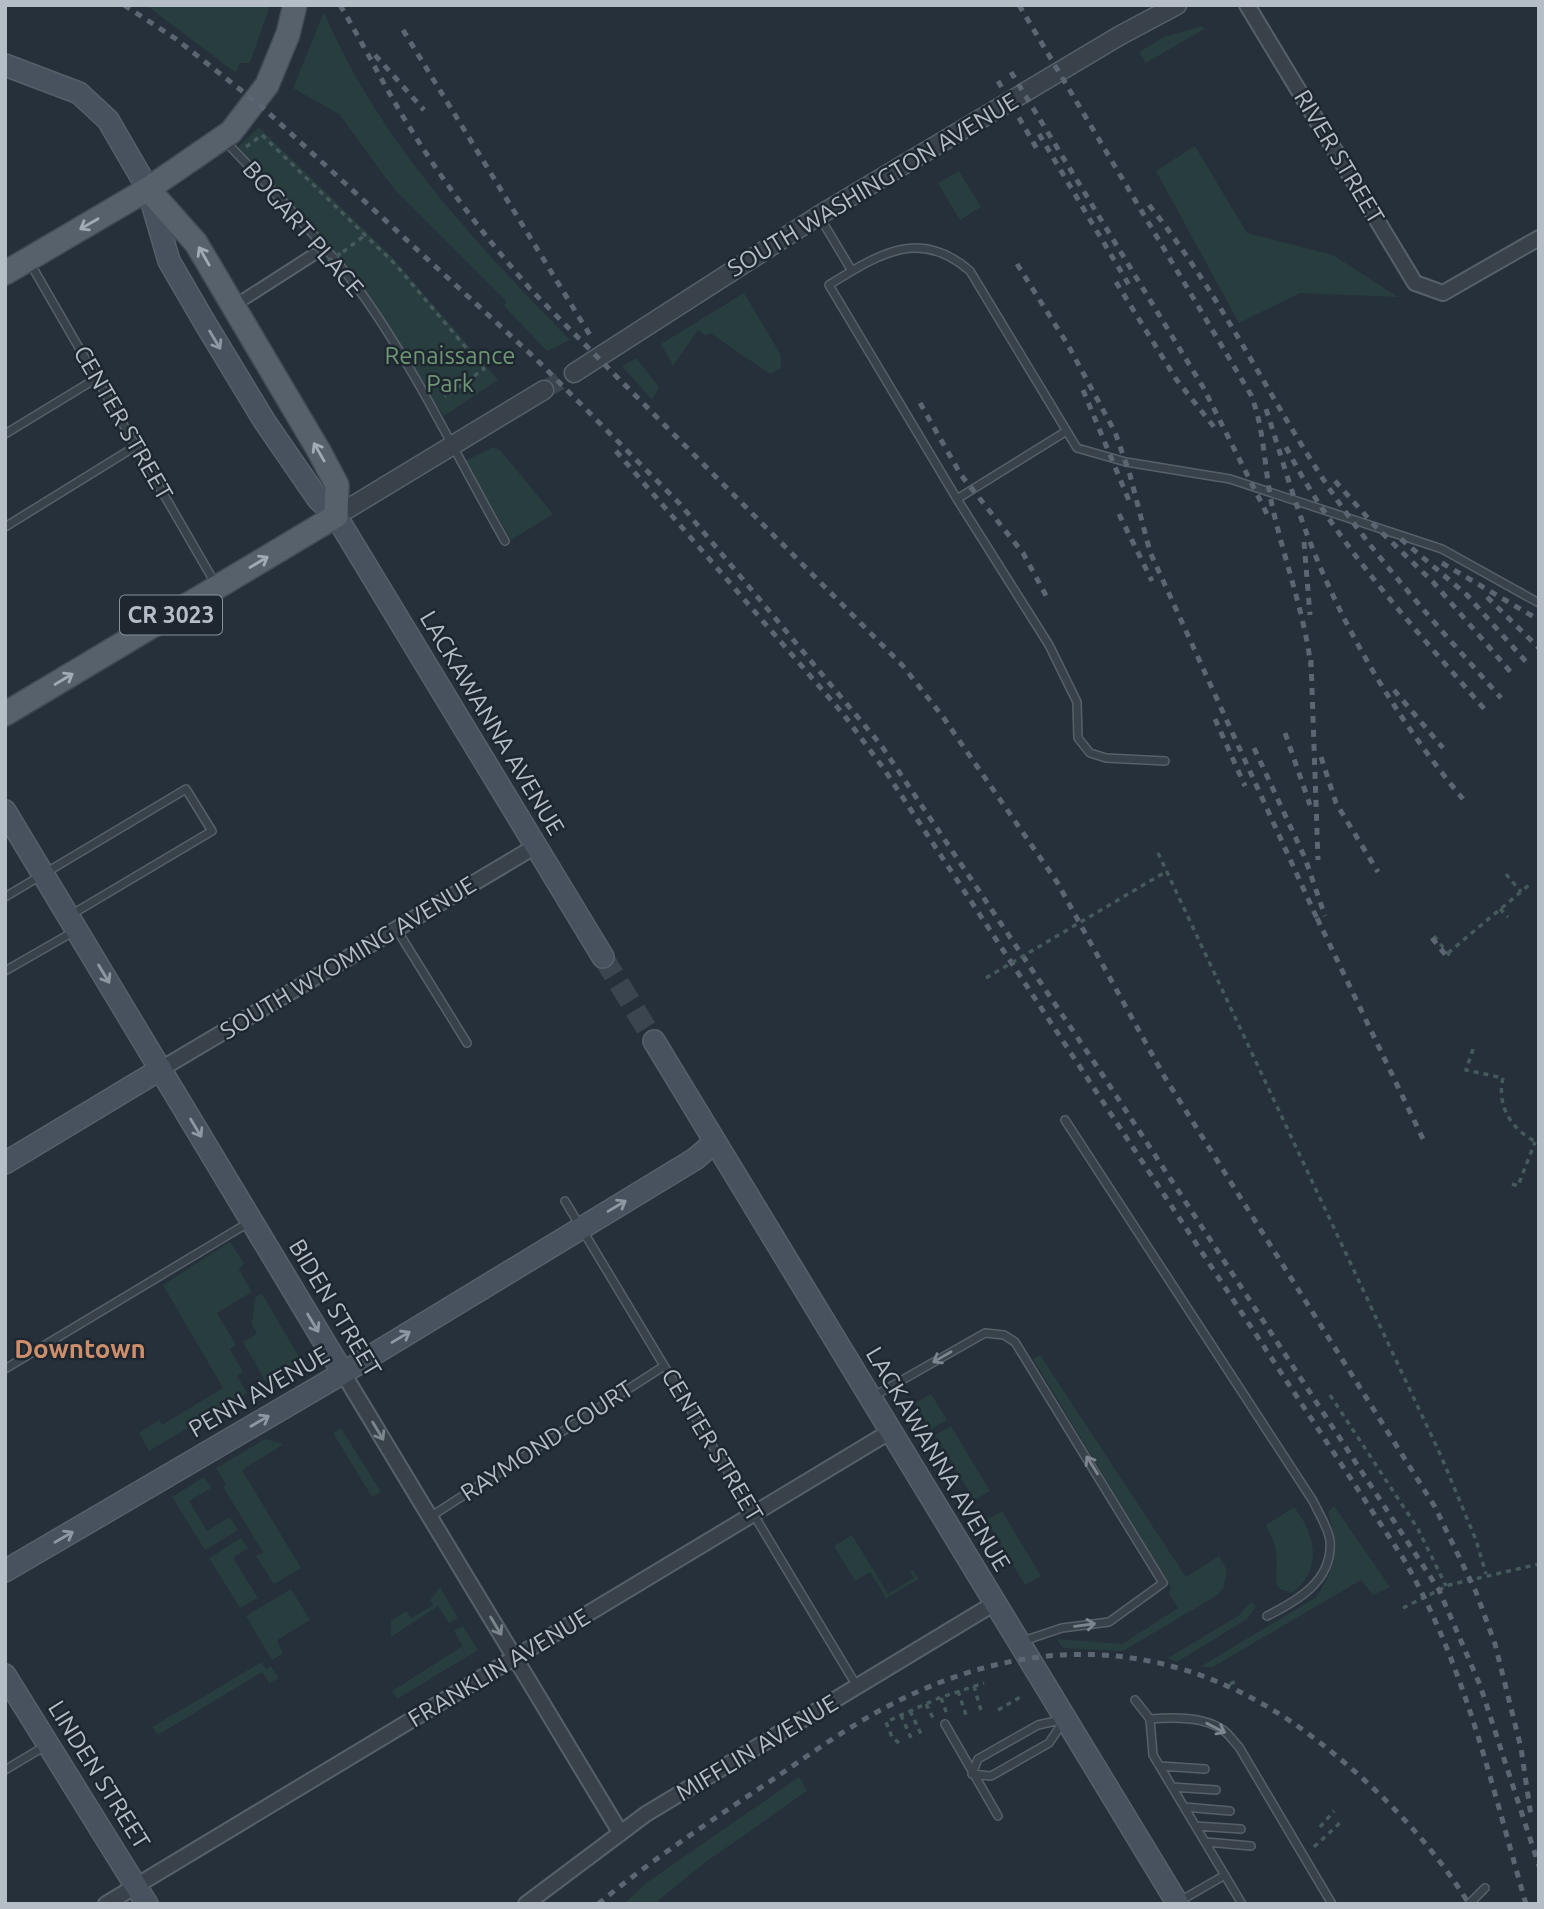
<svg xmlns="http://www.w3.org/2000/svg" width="1544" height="1909" font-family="Ubuntu,sans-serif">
  <rect width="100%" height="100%" fill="#25303b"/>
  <path fill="#283d3d" d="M146,5h122l1,3 -19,55h-10l-4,10z
    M324,12c53,126 151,231 246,328l-23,11 -43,-45 2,-5 -112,-112 -55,-75 -46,-26z
    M1202,26l2,3 -58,34 -7,-11 25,-15z
    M259,127l132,129 107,124 -54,36 -106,-159 -101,-109z
    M1195,146l52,87 86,22 65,42 -98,-4 -61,30 -83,-152z
    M959,171l22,36 -21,13 -22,-37z
    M744,293l37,62v13l-11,6 -60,-41 -4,3 -8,-6 -25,36 -12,-22z
    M636,358l23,29 -7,13 -30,-34z
    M493,447l8,4 52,63 -42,26 -46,-79z
    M230,1242l14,21 -5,7 13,22 -35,21 19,32 -6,4 13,23 -6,4 10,17 -98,58 -10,-18 20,-13 3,5 61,-37 -60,-103z
    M262,1294l39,66 -35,22 -23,-40 14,-8 -5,-10 3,-27z
    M1040,1355l146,222 33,-21 8,14 -4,19 -7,7 -93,55 -60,-3 -6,-9 65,5 56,-36 -9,-15 2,-6 -138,-228z
    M931,1394l16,26 -16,9 -16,-26z
    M951,1426l39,65 -16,9 -39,-65z
    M341,1428l40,64 -9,5 -39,-64z
    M265,1439l19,5 -42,26 59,98 -27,16 -18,-28 7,-4 -40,-65 3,-3 -10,-16z
    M204,1477l7,11 -22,13 18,30 23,-14 8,13 -33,20 -33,-53z
    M1334,1506l56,81 -17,8 -12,-15 -148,87h-13l115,-69c22,-28 23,-54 13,-86z
    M1294,1507c21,26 30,63 -2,86l-12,-4 -4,-5c1,-26 3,-34 -10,-59z
    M1002,1511l39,65 -16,9 -39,-65z
    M852,1535l36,59 26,-16 -4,-6 3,-2 6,9 -33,19 -16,-26 -15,9 -21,-35z
    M241,1538l7,10 -15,10 25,40 -18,10 -31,-50z
    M440,1587l18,31 -9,5 -11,-17 -47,31v-16l15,-10 5,7 22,-13 -3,-5z
    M291,1589l19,31 -33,20 6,13 -11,7 -26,-44z
    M1251,1602l5,4 -9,13 -70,43 -9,-4 70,-42z
    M463,1626l15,24 -81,49 -5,-8 71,-45 -9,-15z
    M262,1662l4,7 5,-3 8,12 -10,5 -7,-11 -104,63 -6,-8z
    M799,1777l8,14 -104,73 -49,40h-30l22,-21z"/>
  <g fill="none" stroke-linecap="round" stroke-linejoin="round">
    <path stroke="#3b4550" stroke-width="18" stroke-dasharray="18 9" stroke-linecap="butt" d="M544,390l30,-17"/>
    <path stroke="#3b4550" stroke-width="21" stroke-dasharray="21 10" stroke-linecap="butt" d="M603,957l51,84"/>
    <g stroke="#576069" stroke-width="10">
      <path id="service" d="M226,142c48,51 100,101 141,159 52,75 92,160 138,240
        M819,216l33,55
        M30,263l185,320
        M5,434l92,-56
        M957,499l108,-67
        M5,527l131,-81
        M1165,761l-59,-3 -16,-5 -12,-15 -1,-36 -28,-57 -92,-146 -128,-214c50,-31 91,-58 141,-14l107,177 49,14 104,17 212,70 97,54
        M5,897l181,-108 26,42 -143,85
        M397,930l70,113
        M5,971l68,-39
        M1065,1120l248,381c5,11 16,28 17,40 3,40 -33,60 -63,75
        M565,1201l293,487
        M5,1369l243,-146
        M874,1396l111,-63 19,2 11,7 148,241 -54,39 -47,6 -42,14
        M430,1517l234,-151
        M1135,1700l15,19 3,36 89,149
        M1065,1719l-16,24 -58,33 -19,-2 6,-15 60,-34z
        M1150,1719c22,-2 54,-3 73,11 6,4 11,12 16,17l93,157
        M945,1724l53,92
        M1160,1766l45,3
        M5,1770l40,-24
        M1172,1787l44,3
        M1184,1807l46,4
        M1196,1826l45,3
        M1206,1842l45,4
        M1180,1901l45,-26
        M1469,1904l16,-16"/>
    </g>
    <g stroke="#576069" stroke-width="14">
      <path id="pedestrian" d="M235,305l78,-50"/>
    </g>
    <g stroke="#576069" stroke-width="18">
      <path id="minor" d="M1247,5l168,278 28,10 96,-55
        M161,1069l375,-223
        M343,1373l277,459
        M106,1904l785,-473
        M526,1904l120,-90 349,-211"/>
    </g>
    <g stroke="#576069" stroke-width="21">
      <path id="tertiary" d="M574,373l244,-157 301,-180 58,-31
        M336,516l208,-126"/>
    </g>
    <g stroke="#576069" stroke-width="24">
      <path id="secondary" d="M5,65l74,28 29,27 40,69 21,72 36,62 60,99 53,77 18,17 267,441
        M5,811l338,562
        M654,1041l524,863
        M5,1163l156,-94
        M5,1571l338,-198 352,-214 20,-17
        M5,1675l142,229"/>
    </g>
    <g stroke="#424b54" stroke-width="26">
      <path id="primary" d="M5,273l143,-84 83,-57 36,-47 21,-51 7,-29
        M5,714l331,-198 1,-31 -18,-34 -123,-208 -48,-54"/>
    </g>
    <path stroke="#475a5b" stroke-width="3.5" stroke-dasharray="5 5" stroke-linecap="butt" d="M246,147l16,-12 134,130 88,104 -39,28
      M343,252l22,-17
      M1158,853l283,603 35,84 10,34
      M1506,874l15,18
      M1500,909l8,8
      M1434,936l16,20
      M1448,953l81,-68
      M1473,1049l-7,21 37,8c-7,29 10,54 36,65
      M1512,1184l6,2 17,-44
      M1330,1395l88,134 28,57
      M1403,1608l46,-23 90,-21
      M1230,1684l9,-4
      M974,1686l8,28
      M958,1691l9,27
      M941,1698l6,16
      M926,1704l9,18
      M998,1710l24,-14
      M910,1711l11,23
      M901,1715l10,23
      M899,1743l-7,-6 -6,-15 53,-24 45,-15
      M1320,1827l14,-16
      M1314,1847l29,-27"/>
    <use href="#service" stroke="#39424b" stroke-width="7"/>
    <use href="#pedestrian" stroke="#39424b" stroke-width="10"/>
    <use href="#minor" stroke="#39424b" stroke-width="14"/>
    <use href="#tertiary" stroke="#39424b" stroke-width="18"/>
    <use href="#secondary" stroke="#47525e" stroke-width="21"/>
    <use href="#primary" stroke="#57616b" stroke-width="23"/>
    <path stroke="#5b6672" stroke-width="5" stroke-dasharray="7 7" stroke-linecap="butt" d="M124,5l52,34 85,67 275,253 144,145 201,241 221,329 337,516 41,95 59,181
      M340,5c25,42 46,85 72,126 35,57 76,109 119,159l372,376 40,51 114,165 107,194 271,431 41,85 19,52 26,104 10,68
      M1019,5l232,390c14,36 13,73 21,110 12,55 32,106 39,162
      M403,30l190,310
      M375,55l49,55
      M1011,72l192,315 66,131
      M998,81l39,68
      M1039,134l93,156
      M1149,205c73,91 121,196 186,292 49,71 109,136 166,201
      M1017,264l51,81 47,87 15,43 20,77 170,373
      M1116,282l60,97 42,53
      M1083,390l47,113
      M920,403l41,72 62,78 26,48
      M1266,409c16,49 30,100 50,148 36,87 87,170 147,242
      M1286,447c51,99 128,180 200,264
      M616,451l228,264 40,54 519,789c62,106 89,229 123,346
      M1335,481l40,45 58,56 81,94
      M1119,514l33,67
      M1401,539l66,56 61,69
      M1304,542l6,73
      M1442,563l97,57
      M1487,597l52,51
      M1311,660l7,200
      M1394,690l49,58
      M1215,719l30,67
      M1285,733l25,72
      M1254,748l51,110 20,58
      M1321,757l15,46 42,69
      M1317,918l106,221
      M1432,938l16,20
      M598,1904c56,-46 117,-86 177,-126 38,-26 76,-53 117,-74 146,-75 290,-66 422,34 60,46 115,101 155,166"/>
    <path stroke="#475a5b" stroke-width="3.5" stroke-dasharray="5 5" stroke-linecap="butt" d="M328,261l13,-8
      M986,978l181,-107"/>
  </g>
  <defs><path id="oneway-shaft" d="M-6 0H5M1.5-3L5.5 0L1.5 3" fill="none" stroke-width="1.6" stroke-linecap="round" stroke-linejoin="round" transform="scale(1.75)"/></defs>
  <g stroke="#a2abb5">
    <use href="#oneway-shaft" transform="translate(89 224) rotate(150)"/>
    <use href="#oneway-shaft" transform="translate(204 256) rotate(-120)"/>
    <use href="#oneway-shaft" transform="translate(319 452) rotate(-120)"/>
    <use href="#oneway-shaft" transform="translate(259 562) rotate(-31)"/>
    <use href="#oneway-shaft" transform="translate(64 679) rotate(-31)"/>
  </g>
  <g stroke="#8e98a2">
    <use href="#oneway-shaft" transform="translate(215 340) rotate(59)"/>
    <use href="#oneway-shaft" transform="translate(104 974) rotate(59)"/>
    <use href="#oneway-shaft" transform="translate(196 1128) rotate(59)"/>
    <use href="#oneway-shaft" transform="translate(617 1206) rotate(-31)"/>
    <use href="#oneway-shaft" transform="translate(313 1323) rotate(59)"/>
    <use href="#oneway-shaft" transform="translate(401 1337) rotate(-31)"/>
    <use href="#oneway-shaft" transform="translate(260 1421) rotate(-30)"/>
    <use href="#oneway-shaft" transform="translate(64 1537) rotate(-30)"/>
  </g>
  <g stroke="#7d868f">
    <use href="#oneway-shaft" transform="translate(942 1357) rotate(150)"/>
    <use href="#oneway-shaft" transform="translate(378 1431) rotate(59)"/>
    <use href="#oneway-shaft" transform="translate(1092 1465) rotate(-122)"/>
    <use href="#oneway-shaft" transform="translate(1085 1625) rotate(-7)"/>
    <use href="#oneway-shaft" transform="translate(496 1626) rotate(59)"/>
    <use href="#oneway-shaft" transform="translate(1216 1728) rotate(27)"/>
  </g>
  <g text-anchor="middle" stroke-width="5" stroke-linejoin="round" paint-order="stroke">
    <rect fill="#1e2730" stroke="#88909a" stroke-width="2" x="120" y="595.5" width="102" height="39" rx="5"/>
    <g font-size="23" font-weight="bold" fill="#b5bdc7">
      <text x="171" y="623">CR 3023</text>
    </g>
    <g font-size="24" fill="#b5bdc7" stroke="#1e2730">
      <text transform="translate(1339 157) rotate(59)" y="8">RIVER STREET</text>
      <text transform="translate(873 185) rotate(-31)" y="8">SOUTH WASHINGTON AVENUE</text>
      <text transform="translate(303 229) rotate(49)" y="8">BOGART PLACE</text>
      <text transform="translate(123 423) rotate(60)" y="8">CENTER STREET</text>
      <text transform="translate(492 723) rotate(59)" y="8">LACKAWANNA AVENUE</text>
      <text transform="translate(348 958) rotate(-31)" y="8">SOUTH WYOMING AVENUE</text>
      <text transform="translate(335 1308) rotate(59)" y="8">BIDEN STREET</text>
      <text transform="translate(259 1392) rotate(-30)" y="8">PENN AVENUE</text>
      <text transform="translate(547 1441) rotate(-33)" y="8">RAYMOND COURT</text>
      <text transform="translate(712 1445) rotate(59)" y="8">CENTER STREET</text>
      <text transform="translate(938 1459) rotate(59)" y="8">LACKAWANNA AVENUE</text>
      <text transform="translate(499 1668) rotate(-31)" y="8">FRANKLIN AVENUE</text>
      <text transform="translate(757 1748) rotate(-31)" y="8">MIFFLIN AVENUE</text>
      <text transform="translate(99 1775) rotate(58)" y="8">LINDEN STREET</text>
    </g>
    <g font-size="24" fill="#6e9674" stroke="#1e2730">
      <text x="450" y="364">Renaissance<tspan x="450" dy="28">Park</tspan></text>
    </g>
    <g font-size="26" font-weight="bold" fill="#cc8e6b" stroke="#1e2730">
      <text x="80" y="1358">Downtown</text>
    </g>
  </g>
  <rect width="1544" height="1909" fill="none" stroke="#b5bdc7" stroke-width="14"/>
</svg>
